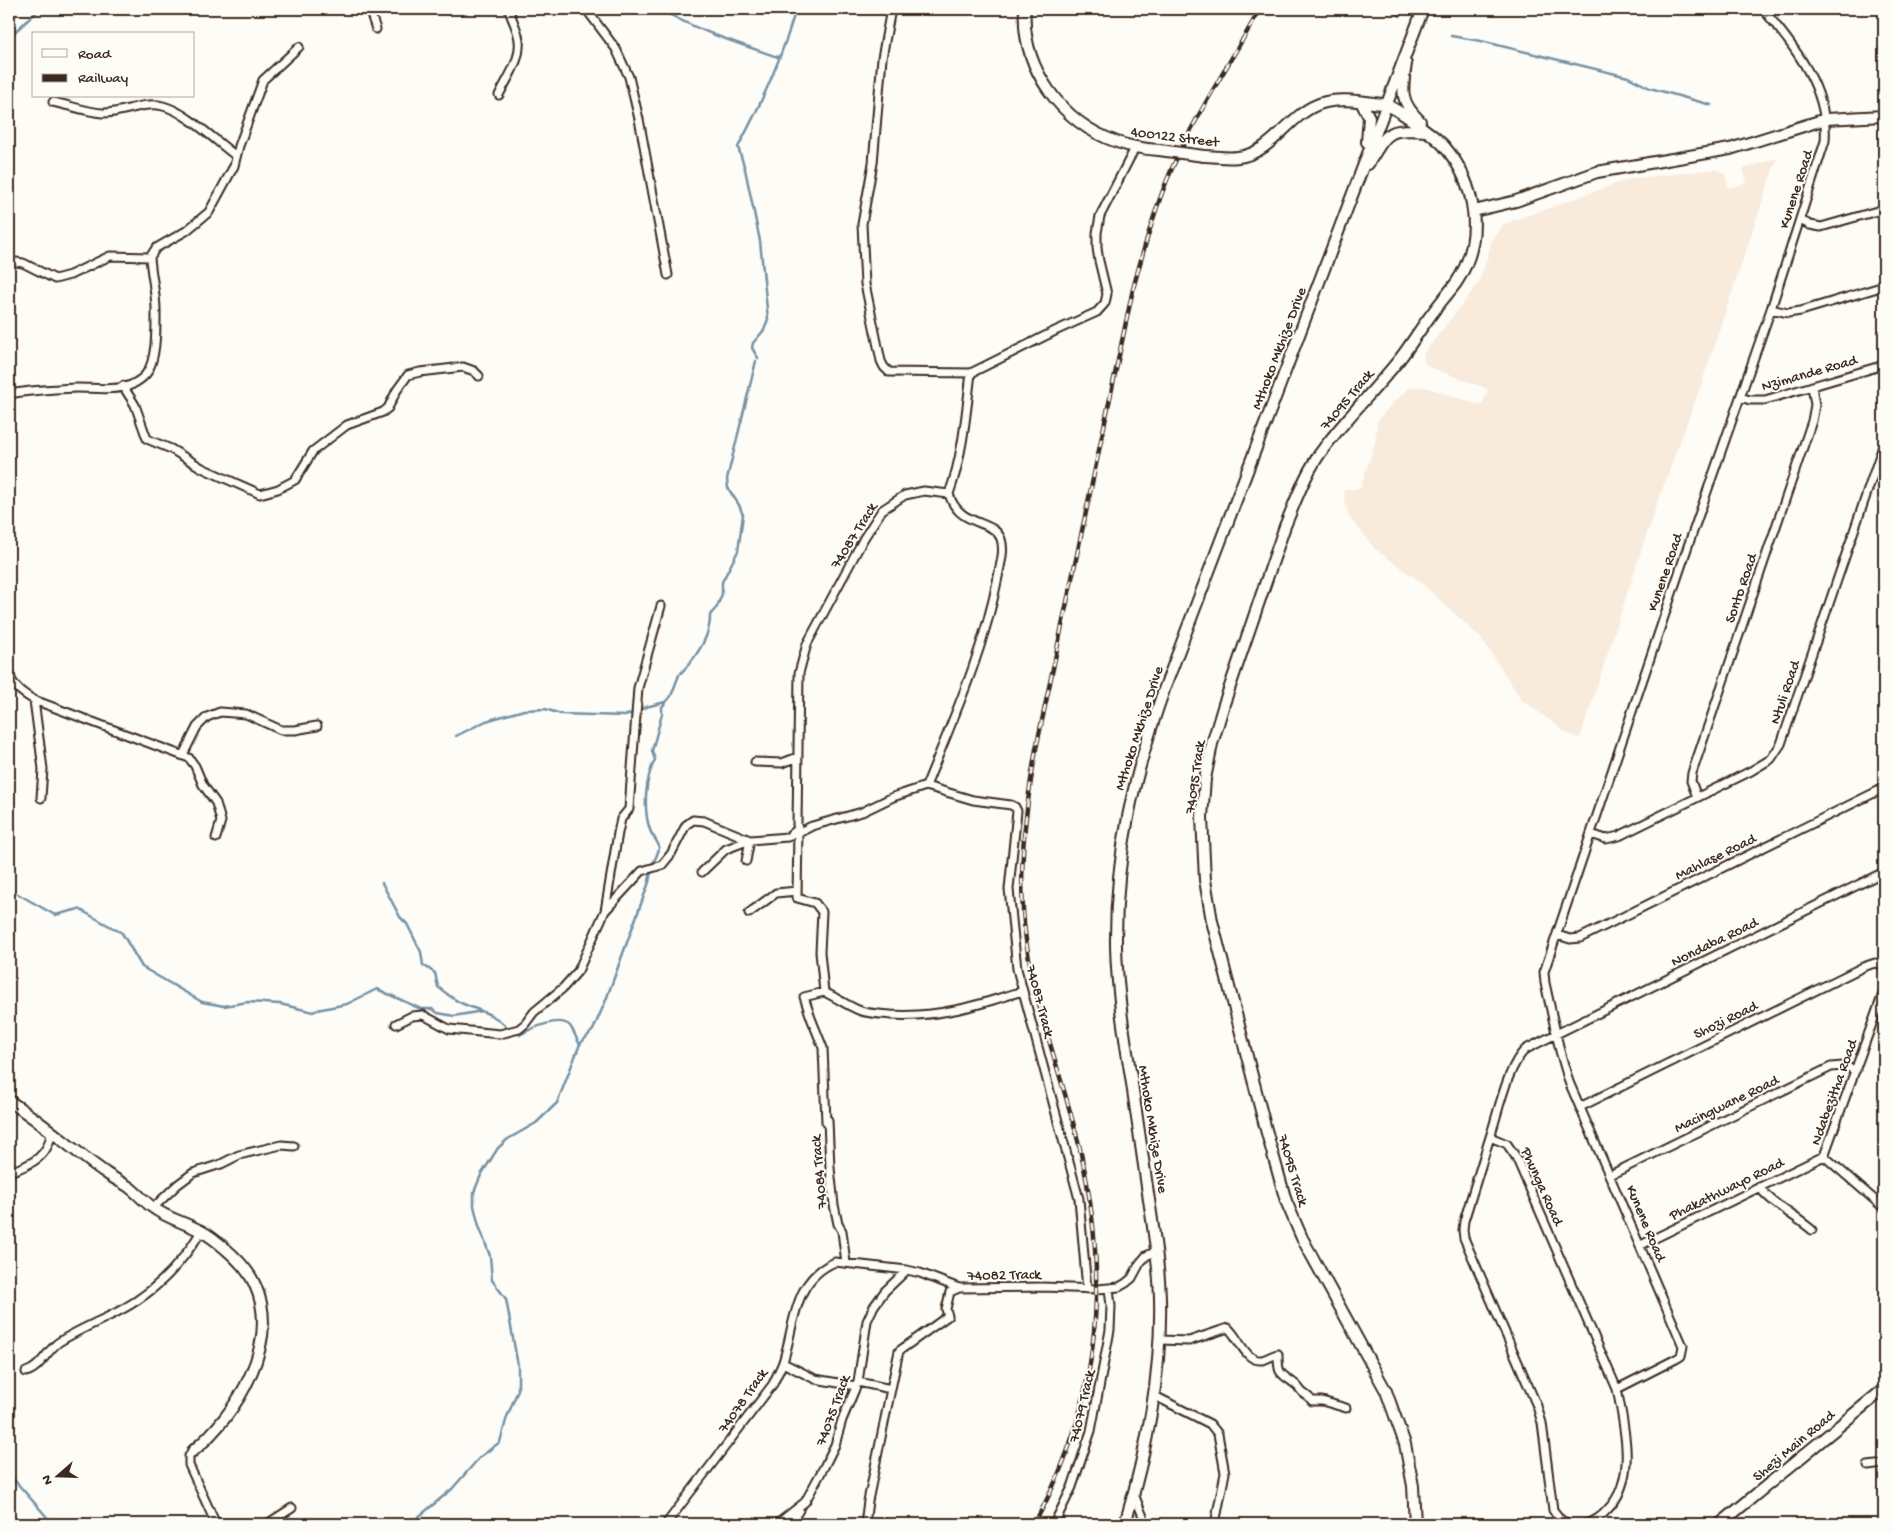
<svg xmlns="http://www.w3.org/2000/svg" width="1893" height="1533" font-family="'Gochi Hand',sans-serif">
  <rect width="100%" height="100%" fill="#fdfcf7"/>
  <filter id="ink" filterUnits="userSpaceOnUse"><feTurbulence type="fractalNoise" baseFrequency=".02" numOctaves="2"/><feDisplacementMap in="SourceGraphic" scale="10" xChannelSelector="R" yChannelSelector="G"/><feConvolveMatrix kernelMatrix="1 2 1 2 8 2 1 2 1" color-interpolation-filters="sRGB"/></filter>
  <g filter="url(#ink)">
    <path fill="#f8ebdc" d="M1777,158l-75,224 -49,133 -73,223 -12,-4 -47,-35 -39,-60 -63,-58 -44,-32 -25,-31 -5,-14 -1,-15h16l15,-46 2,-22 15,-17 17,-16 16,-1 57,19 6,-17 -57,-21 -7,-6v-9l54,-69 10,-29 3,-13 13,-18 125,-45 87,-10 8,4 5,15 18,-5 -4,-14z"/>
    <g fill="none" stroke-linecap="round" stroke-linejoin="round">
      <path stroke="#7592a4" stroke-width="2.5" d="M660,9c37,22 77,34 118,48
        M1387,9l13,7
        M1451,36l30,5 147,36 22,11 61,17
        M9,37l31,-28
        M758,358l-6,-10 1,-5 11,-13 4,-11 -8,-78 -15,-72 -7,-22c24,-44 44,-90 58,-138
        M681,673c15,-16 30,-36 29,-58l7,-8 5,-13v-12l16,-31 5,-36 -4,-10 -11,-17 -1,-9 29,-118
        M456,736l30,-15 38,-11 21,-1 16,5 64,2 21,-9 19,-5
        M652,866c2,-6 7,-13 7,-19 -1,-6 -7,-11 -9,-17 -7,-21 -5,-51 5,-70l-3,-9 10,-37v-7l9,-11 8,-21
        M382,883l18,34 7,7 14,28 2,13 12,8 3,14c8,6 15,12 23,16 18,8 36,11 48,27
        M9,889l46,26 24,-6 43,24 20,34 60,35 22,4 24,-4 32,2 33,8 4,-2 30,-6 30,-15 44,20h11l6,4 16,3 28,-5
        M514,1032l6,3c10,-6 40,-20 50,-9 4,5 6,13 10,18
        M9,1474l44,50
        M410,1524l42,-35 28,-32 20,-15 7,-25 11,-27v-24l-12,-67 -14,-19 -2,-24 -11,-30 -5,-20v-14l7,-17 17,-27 10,-9 28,-16 21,-20 23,-59 13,-14 13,-30 43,-118 2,-11"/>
      <g stroke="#3b2a1e" stroke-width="11">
        <path id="street" d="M369,9l7,20
          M586,9l30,40 13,28 10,42 29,156
          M891,9l-9,49 -9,105 -11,61 3,60 16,77 3,6 5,5 82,1 84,-42 42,-19 8,-9 2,-9 -8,-33 -2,-13v-15l3,-17 35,-68
          M499,95c9,-18 25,-39 19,-60 -2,-9 -7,-17 -9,-26
          M53,102c15,3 34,10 49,11 21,1 40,-12 61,-7 22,5 54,36 73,50
          M1800,220l10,5 11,2 63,-18
          M9,261l14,2 32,16 15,-4 40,-19 40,1
          M1771,309l17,4 13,-2 83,-25
          M123,386l12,19 12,34 24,10 31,19 58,26 18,-5 17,-9 18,-29 34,-26 36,-13 5,-4 9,-18 11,-15 12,-3 43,-5 11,4 5,5
          M9,394c22,-4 46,-5 69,-6 16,0 37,3 53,-3 6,-3 12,-7 15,-11 11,-14 10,-47 10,-64 0,-18 -5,-35 -6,-53l6,-9 30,-17 23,-19 25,-46 5,-20 24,-66 36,-33
          M1740,397l10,3h15l119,-35
          M924,491l25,3c10,34 44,24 52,45 4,12 -1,26 -3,38 -14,73 -44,140 -72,209l-33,11 -31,15 -50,14 -10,5 -4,-2 -1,-4 2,-152 8,-29 57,-106 18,-28 23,-15z
          M949,494c14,-39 17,-80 22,-121
          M9,675c6,13 13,18 25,25l155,58 6,8 8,19 13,18 5,18 -5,17
          M34,700l9,69 -2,29
          M183,755l14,-28 10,-10 13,-5 26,2 35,16h14l22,-4
          M755,762l27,1 16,-6
          M926,786l47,14 38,5 4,2 2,4 -8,78 8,80 62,230 8,90
          M1697,797l-6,-16 1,-8 120,-352 3,-16 -3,-19
          M798,829l-1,69 18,5 7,9 -2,40 4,40 -20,5 7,21 12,30 3,74 2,-2 2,48 4,37 4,19 4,7 4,32
          M1591,834l15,5 13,-3 132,-65 20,-12 10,-15 103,-301
          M746,861l4,-21
          M702,872l24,-23 24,-9
          M606,910l36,-39 20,-6 9,-11 15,-29 7,-5 11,1 46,19 38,-3 10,-8
          M749,913l27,-20 21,-2
          M1557,935l13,4 10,-1 304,-150
          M1884,991l-60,165 60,52
          M824,992c12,5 25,15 37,19 10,3 20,3 30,4 47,3 88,-10 131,-24
          M396,1024l16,-8 11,-1 26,14 51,5 19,-5 6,-5 9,-12 29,-24 15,-17 27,-60 13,-78 3,-14 8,-10 9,-121 23,-82
          M1580,1107l283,-140 12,-4 9,2
          M1490,1137c8,-24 18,-73 36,-88l358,-177
          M9,1172c22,-7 41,-16 42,-41
          M1610,1175l221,-108 12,-1 13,4
          M1759,1187c15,19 34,27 53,43
          M153,1208l24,-23 16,-12 28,-9 18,-9 42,-10 13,1
          M1641,1245l183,-89
          M1160,1340l29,1 39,-13c11,9 17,34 34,32 6,-1 10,-5 16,-6 0,22 2,18 17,30 3,2 5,6 8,9 5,3 6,3 9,8h10l24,7
          M783,1363l32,16 41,7
          M26,1372c15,-4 21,-22 33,-30 20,-13 42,-21 62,-32 34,-18 61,-47 81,-80
          M858,1382l33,7 8,-38 49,-35 -2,-7 4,-17 9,-4
          M1617,1389l59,-30 5,-3 2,-10 -114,-264 -9,-31 -15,-68 -1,-11 144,-426 83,-237 54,-168c4,-53 -31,-94 -62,-132
          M1155,1396l55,28 8,10 7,39 -10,51
          M193,1451l-4,5v9l26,57 2,2
          M1868,1466l16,-2
          M1134,1494l12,30
          M267,1524l25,-16
          M666,1524l107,-140c3,-7 7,-14 10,-22 12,-36 9,-82 52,-100l72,8 13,3 39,15 83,-1 56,2 21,-2 7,-4 6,-5 8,-15 6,-7 11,-5
          M777,1524l28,-22 19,-35 11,-22 7,-25 16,-38 9,-61 7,-15 11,-15 22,-21
          M790,1524l9,-14
          M865,1524l3,-23 23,-112
          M1054,1524l18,-37 19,-56 19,-101 1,-24 -2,-18
          M1570,1524l-9,-4 -8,-10 -11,-87 -5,-17 -73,-168 -1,-8 1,-9 26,-84 17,7 9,13 101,232c7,37 21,91 -10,121 -6,7 -13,12 -22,14"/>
      </g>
      <g stroke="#3b2a1e" stroke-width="14">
        <path id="secondary" d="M1025,9c-4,59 37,114 92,133 14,5 27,7 42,8
          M1406,64c-4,26 -7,37 14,57
          M1361,102l8,15 -2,25
          M1204,156c11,0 23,3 34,1 36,-4 51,-44 84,-54 18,-6 42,-1 60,1 12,1 54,33 62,42 33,38 41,94 12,137 -9,12 -19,23 -28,36 -9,12 -17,25 -26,37 -25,32 -54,60 -78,92 -18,23 -28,52 -39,78l-61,178 -12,40 -7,35 -3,38 3,63 7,41 53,205 21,75 16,37 84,153 19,53 8,42 2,38
          M1368,164c20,-32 18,-36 58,-33
          M1474,211l42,-10 81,-29 133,-23 96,-30 58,-3
          M9,1101c34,22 64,49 97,72 7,5 15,9 23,14 8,6 15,14 23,20 18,14 42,17 60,31 16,12 35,28 43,47 26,57 -18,130 -62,166
          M1125,1524c22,-74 37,-149 35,-226 -1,-33 -6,-66 -11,-98 -6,-41 -12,-82 -18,-123 -7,-43 -14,-87 -15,-131 -1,-93 18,-172 49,-259l258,-678
          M1720,1524l164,-135"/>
      </g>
      <use href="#street" stroke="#fdfcf7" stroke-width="7"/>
      <use href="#secondary" stroke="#fdfcf7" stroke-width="10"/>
      <g stroke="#3b2a1e" stroke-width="4.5">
        <path id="rail" d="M1034,1524c66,-118 76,-245 46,-375 -17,-70 -44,-138 -54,-209 -9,-65 -1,-127 10,-191l97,-460c10,-37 20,-74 34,-109 25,-60 62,-115 93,-171"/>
      </g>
      <use href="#rail" stroke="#fdfcf7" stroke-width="2.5" stroke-dasharray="8" stroke-linecap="butt"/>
      <g stroke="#3b2a1e" stroke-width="14" stroke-linecap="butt">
        <path id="secondary-bridge" d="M1159,150l45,6"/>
      </g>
      <use href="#secondary-bridge" stroke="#fdfcf7" stroke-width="10"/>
    </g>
  </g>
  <g text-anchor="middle" stroke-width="4" stroke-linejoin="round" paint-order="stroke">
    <g font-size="15" fill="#3b2a1e" stroke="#fdfcf7">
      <text transform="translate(1175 136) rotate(7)" y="5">400122 Street</text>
      <text transform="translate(1795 189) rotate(-72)" y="5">Kunene Road</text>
      <text transform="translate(1278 348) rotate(-69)" y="5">Mthoko Mkhize Drive</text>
      <text transform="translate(1809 372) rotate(-16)" y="5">Nzimande Road</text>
      <text transform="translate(1346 399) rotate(-50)" y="5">74095 Track</text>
      <text transform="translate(853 535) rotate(-58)" y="5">74087 Track</text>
      <text transform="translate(1664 572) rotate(-71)" y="5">Kunene Road</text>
      <text transform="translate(1740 588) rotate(-71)" y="5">Sonto Road</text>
      <text transform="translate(1784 692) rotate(-71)" y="5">Ntuli Road</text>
      <text transform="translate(1138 728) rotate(-72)" y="5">Mthoko Mkhize Drive</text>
      <text transform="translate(1194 777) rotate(-82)" y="5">74095 Track</text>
      <text transform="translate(1715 856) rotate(-26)" y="5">Mahlase Road</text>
      <text transform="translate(1714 941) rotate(-26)" y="5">Nondaba Road</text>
      <text transform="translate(1041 1001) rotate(75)" y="5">74087 Track</text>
      <text transform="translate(1725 1019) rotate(-26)" y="5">Shozi Road</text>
      <text transform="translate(1833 1092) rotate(-70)" y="5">Ndabezitha Road</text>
      <text transform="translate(1726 1103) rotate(-26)" y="5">Macingwane Road</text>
      <text transform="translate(1154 1129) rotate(81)" y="5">Mthoko Mkhize Drive</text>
      <text transform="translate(1294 1170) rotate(73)" y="5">74095 Track</text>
      <text transform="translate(818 1172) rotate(-95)" y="5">74084 Track</text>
      <text transform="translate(1543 1186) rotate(66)" y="5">Phunga Road</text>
      <text transform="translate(1726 1188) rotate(-26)" y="5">Phakathwayo Road</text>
      <text transform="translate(1647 1223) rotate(67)" y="5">Kunene Road</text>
      <text transform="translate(1004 1274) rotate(-1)" y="5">74082 Track</text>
      <text transform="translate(742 1400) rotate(-55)" y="5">74078 Track</text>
      <text transform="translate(1081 1406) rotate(-77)" y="5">74079 Track</text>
      <text transform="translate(832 1410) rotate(-70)" y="5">74075 Track</text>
      <text transform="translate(1793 1445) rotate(-40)" y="5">Shezi Main Road</text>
    </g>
  </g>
  <rect width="1893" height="1533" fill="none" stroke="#fdfcf7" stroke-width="30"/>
  <rect x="15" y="15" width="1863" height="1503" fill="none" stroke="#3b2a1e" stroke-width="2" filter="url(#ink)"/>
  <rect x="32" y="32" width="162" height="65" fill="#fdfcf7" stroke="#afa8a0"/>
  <rect x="42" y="49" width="25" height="8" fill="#fdfcf7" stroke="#afa8a0"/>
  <text x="78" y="58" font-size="15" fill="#3b2a1e">Road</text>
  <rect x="42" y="74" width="25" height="8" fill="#3b2a1e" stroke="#afa8a0"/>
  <text x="78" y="82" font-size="15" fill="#3b2a1e">Railway</text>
  <g transform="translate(58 1476) rotate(250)" stroke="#fdfcf7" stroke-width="4" paint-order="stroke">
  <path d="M0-4L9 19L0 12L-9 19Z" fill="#3b2a1e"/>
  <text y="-8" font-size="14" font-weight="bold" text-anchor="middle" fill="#3b2a1e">N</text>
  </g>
</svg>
